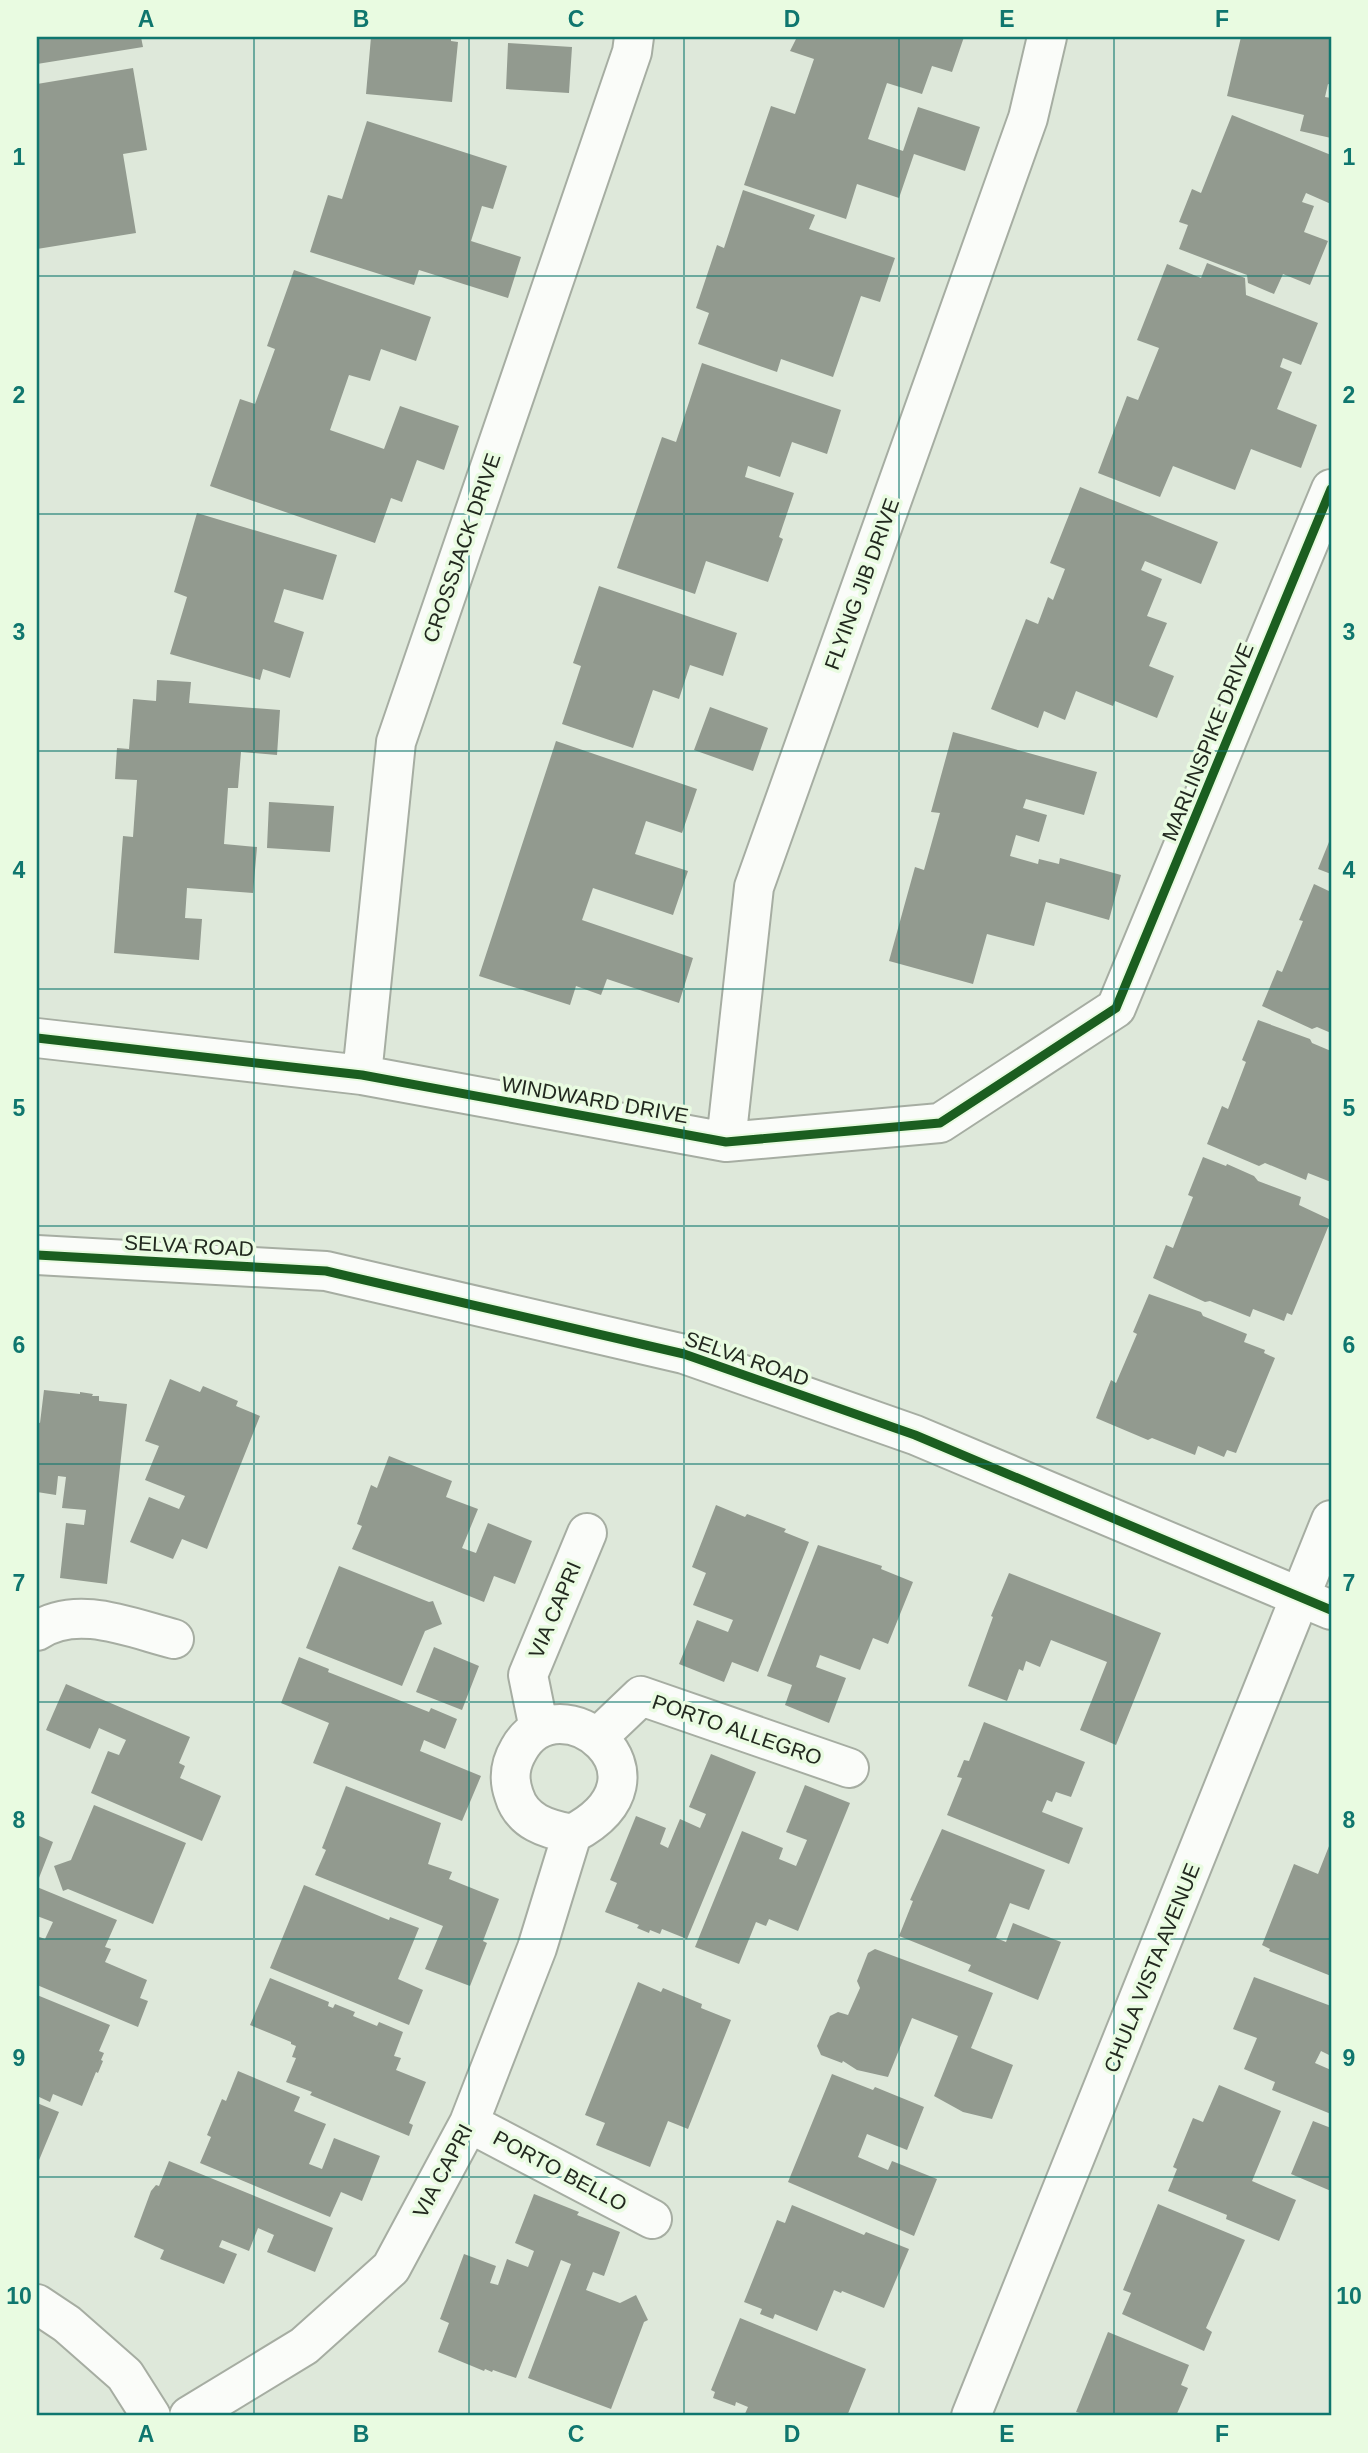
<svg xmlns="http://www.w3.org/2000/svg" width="1368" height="2453" font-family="Helvetica,sans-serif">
  <rect width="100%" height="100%" fill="#dee8da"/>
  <path fill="#929a8f" d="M37,37h104l2,10 -106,17z
    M371,37h80v4l7,1 -6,60 -86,-8z
    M797,37h167l-12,35 -20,-6 -10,28 -35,-11 -19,56 35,12 15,-44 62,20 -15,44 -51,-17 -15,44 -42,-14 -11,35 -102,-34 27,-79 24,8 19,-55 -24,-8z
    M1241,37h90v48l-3,-1 -3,13 6,1v40l-31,-7 4,-16 -77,-19z
    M508,43l64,4 -3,46 -63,-4z
    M133,68l14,82 -24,4 13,79 -99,16v-165z
    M1232,115l99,40v49l-25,-11 -4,9 12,4 -10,26 24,9 -18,44 -27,-11 -9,20 -26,-11 -1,-8 -68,-26 9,-24 -9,-3 13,-33 9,4z
    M367,121l140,45 -14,43 -11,-3 -11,35 50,16 -13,41 -89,-28 -5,15 -104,-33 18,-57 14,4z
    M743,190l72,25 -6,14 86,29 -15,44 -19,-6 -28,81 -52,-18 -4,13 -79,-28 11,-31 -13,-5 21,-63 7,3z
    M1207,263l38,15 1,17 72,28 -17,42 -18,-7 -3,9 12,5 -15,37 40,16 -16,43 -50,-19 -16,41 -62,-24 -13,31 -62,-24 29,-77 11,4 21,-52 -22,-8 30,-76 34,14z
    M294,270l137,47 -15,44 -35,-12 -11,32 -21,-6 -19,55 54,19 16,-43 59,20 -15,44 -27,-10 -15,42 -11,-4 -16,45 -165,-57 30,-87 15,5 20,-55 -8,-3z
    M702,363l139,47 -14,44 -35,-12 -12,35 -32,-11 -3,11 49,16 -15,44 4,2 -15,43 -62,-21 -11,33 -78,-26 45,-131 14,5z
    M1080,487l138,55 -17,42 -56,-23 -4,9 21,9 -15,37 20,7 -18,43 25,10 -17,42 -42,-17 -2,5 -37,-15 -11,29 -21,-9 -6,17 -47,-19 35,-90 12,5 10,-27 5,3 12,-31 -15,-6z
    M197,513l140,42 -14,45 -39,-11 -10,33 30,10 -14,46 -27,-9 -3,11 -90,-26 17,-57 -13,-5z
    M599,586l138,47 -14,43 -33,-11 -11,34 -26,-9 -20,58 -71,-24 19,-58 -8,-3z
    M157,680l34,2 -2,21 91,7 -3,45 -36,-3 -3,36h-10l-4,56 33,3 -4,46 -66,-5 -2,30 17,1 -3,41 -85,-7 9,-117 10,1 4,-57 -22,-1 2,-31 12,1 4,-50 23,2z
    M710,707l58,21 -15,43 -59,-21z
    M953,732l144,40 -13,43 -58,-16 -3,9 24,7 -8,27 -23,-7 -6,21 28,8 1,-5 20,5 1,-6 61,17 -12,45 -63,-18 -12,44 -47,-12 -14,50 -84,-23 26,-94 9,3 16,-57 -9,-1z
    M556,741l141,48 -15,44 -36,-12 -11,33 53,17 -15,44 -80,-27 -11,32 111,38 -14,45 -72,-24 -6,16 -25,-9 -6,19 -91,-29z
    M269,802l65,4 -4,46 -63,-4z
    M1331,837v37l-13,-5z
    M1314,884l17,8v141l-14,-6 -5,2 -50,-23 15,-36 5,2 21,-51 -4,-1z
    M1258,1020l52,19 2,4 19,8v131l-23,-9 -2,7 -41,-17 -6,3 -52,-22 15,-38 6,3 18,-47 -4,-2z
    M1203,1157l23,9 1,-2 27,12 4,5 43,16 -2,8 32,15 -39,95 -5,-2 -3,8 -31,-12 -3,8 -40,-16 -5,1 -52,-24 13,-33 7,3 20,-51 -5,-2z
    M1149,1294l52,18 2,4 44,18 -3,8 21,8 -1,3 11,5 -39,95 -9,-3 -3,7 -26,-11 -3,9 -43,-17 -4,2 -52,-22 15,-38 5,3 21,-49 -4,-2z
    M170,1379l30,13 3,-6 35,15 -2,5 24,10 -53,133 -25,-10 -9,20 -43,-17 19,-45 30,12 6,-13 -40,-16 14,-34 -14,-5z
    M44,1390l36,4v-2l13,2 -1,2h7v5l28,3 -20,180 -47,-6 6,-55 18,2 2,-15 -24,-2 4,-31 -8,-1 -2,19 -19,-3v-70l3,1z
    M389,1456l63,25 -6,16 32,12 -16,39 14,5 12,-30 44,18 -17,43 -21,-8 -10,26 -132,-53 10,-23 -5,-2 14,-39 6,3z
    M716,1505l29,12 2,-3 39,15 -2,3 25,10 -51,130 -26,-10 -8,20 -45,-18 18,-44 31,12 5,-12 -40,-15 13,-32 -14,-6z
    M818,1545l64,21 -1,3 32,13 -25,62 -15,-6 -13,32 -40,-15 -4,12 30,11 -17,45 -44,-18 7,-20 -25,-9z
    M339,1566l90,36 4,-1 9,23 -17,7 -23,55 -96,-38z
    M1009,1573l152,60 -45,112 -36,-15 27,-68 -56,-22 -11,27 -14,-6 -3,10 -4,-2 -12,32 -39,-15 25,-69 -2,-1z
    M434,1647l45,19 -17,44 -46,-18z
    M299,1657l30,12 -1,3 101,40 2,-4 26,11 -12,30 -21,-9 -4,11 61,25 -19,45 -149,-58 16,-40 -48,-20z
    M66,1684l124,53 -11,26 6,3 -5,12 41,18 -19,45 -111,-48 17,-42 11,4 7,-15 -27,-12 -9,21 -44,-19z
    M984,1722l101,40 -14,35 -15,-5 -4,10 -5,-2 -5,12 41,16 -14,36 -122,-49 15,-37 -5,-1 7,-17 5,1z
    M711,1754l45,18 -69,167 -25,-10 -2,5 -10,-4 -1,3 -12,-5 2,-3 -34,-13 12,-29 -7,-3 26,-64 30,12 -6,16 8,4 12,-29 20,9 6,-14 -17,-7z
    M805,1785l45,18 -52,128 -29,-12 -3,7 -10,-4 -17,42 -44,-17 47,-116 41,17 -4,11 17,7 11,-26 -21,-8z
    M346,1786l95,37 -13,41 24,8 -3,7 50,20 -16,42 4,2 -17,43 -45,-17 18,-43 -128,-51 11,-25 -4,-2z
    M94,1805l92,38 -33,81 -85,-35 -5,2 -9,-25 17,-6z
    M942,1829l103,41 -16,40 -19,-7 -14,35 10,4 7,-19 48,19 -23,58 -70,-29 3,-6 -72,-29 14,-35 -3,-1z
    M37,1835l16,7 -16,41z
    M1331,1841v135l-62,-25 1,-2 -8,-4 32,-81 24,10z
    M304,1885l85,35 1,-3 29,11 -21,51 25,11 -14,35 -139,-57z
    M37,1887l80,33 -12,27 6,2 -6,13 42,18 -7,18 8,3 -10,26 -101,-42v-49l8,3 8,-17 -16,-6z
    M875,1949l118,44 -22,55 42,17 -21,54 -29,-7 -29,-16 24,-60 -46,-18 -24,59 -31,-7 -14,-9 -1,2 -21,-8 -4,-9 13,-30 8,-4 10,3 12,-27 -3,-7 11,-28z
    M1254,1977l77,29v50l-10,-5 -6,12 16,7v44l-59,-24 3,-8 -31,-13 13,-31 -24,-9z
    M270,1978l59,24 -1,4 5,2 2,-4 20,8 -2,4 24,10 2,-4 24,10 -9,24 7,2 -5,12 30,12 -17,41 4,2 -4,11 -99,-41 2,-3 -26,-10 10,-24 -4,-1 4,-11 -5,-2v-2l-41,-17z
    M638,1982l23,10 2,-4 39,16 -1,4 30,12 -43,109 -20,-8 -18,46 -54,-22 9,-22 -20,-8z
    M37,1995l73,30 -11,26 5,2 -3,7 2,1 -5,12 -2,-1 -14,34 -29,-12 -3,8 -13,-6z
    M238,2071l62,26 -6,14 32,13 -17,40 13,5 12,-31 46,18 -18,45 -21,-9 -11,25 -130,-54 11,-26 -4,-2 15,-36 4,2z
    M832,2074l41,16 2,-3 49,20 -17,43 -40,-16 -9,23 30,13 4,-9 45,18 -23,57 -126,-54z
    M1219,2085l62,26 -29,70 44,19 -17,41 -53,-22 1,-4 -59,-24 9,-22 -4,-2 20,-49 10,4z
    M37,2103l22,9 -22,53z
    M1313,2121l18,7v63l-40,-17z
    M169,2161l164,67 -18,44 -48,-20 7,-17 -16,-7 -9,23 -27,-11 -3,7 18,7 -13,30 -64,-25 4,-9 -30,-13 17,-46 5,-6 3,1z
    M534,2194l45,18 -2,3 43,17 -16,44 -11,-4 -7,18 34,13 16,-8 12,25 -4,2 -33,87 -83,-31 43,-114 -10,-4 -45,118 -23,-8 -1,2 -7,-3 -1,2 -46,-19 11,-29 -9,-4 24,-65 32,12 -6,17 8,2 9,-26 21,8 6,-16 -19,-8z
    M1158,2204l87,36 -39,88 6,4 -8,19 -82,-37 9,-21 -8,-3z
    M792,2205l72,30 2,-3 43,17 -25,59 -42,-17 -1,2 -7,-3 -17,41 -42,-17 -2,5 -13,-5 2,-5 -18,-7 33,-82 8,3z
    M740,2318l126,51 -19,47h-103l4,-9 -12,-5 -1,4 -22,-8 2,-6 -4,-2z
    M1108,2332l81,33 -8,20 7,3 -12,28h-97l1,-3 -4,-1z"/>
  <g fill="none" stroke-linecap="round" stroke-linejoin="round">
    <g stroke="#a6ada2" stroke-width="42">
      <path id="street" d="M37,1038l325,37 364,67 214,-19 176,-115 215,-519
        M362,1075l34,-333 236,-690 2,-15
        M726,1142l28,-255 274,-769 19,-81
        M37,1631c40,-27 94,-3 137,8
        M539,1729l-11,-54 59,-142
        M598,1737l43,-41 208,72
        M469,2123l183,96
        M37,2304l30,20 58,51 26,41
        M189,2416l115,-70 87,-78 78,-145 68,-175 35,-114c112,-59 -13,-156 -53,-85 -9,15 -11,29 -5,46 8,27 33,34 58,39
        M971,2416l360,-896"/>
    </g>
    <g stroke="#a6ada2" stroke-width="42">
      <path id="secondary" d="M37,1255l289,16 358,83 231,81 416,175"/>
    </g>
    <use href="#street" stroke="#fafcf9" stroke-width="38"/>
    <use href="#secondary" stroke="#fafcf9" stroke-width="38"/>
    <g stroke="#e9fbe1" stroke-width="13">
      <path id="cycleway" d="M37,1038l325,37 364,67 214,-19 176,-115 215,-519
        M37,1255l289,16 358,83 231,81 416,175"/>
    </g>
    <use href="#cycleway" stroke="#1b5e20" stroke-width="9"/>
  </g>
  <path fill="none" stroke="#0f766e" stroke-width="2" stroke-opacity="0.55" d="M254,37v2379M469,37v2379M684,37v2379M899,37v2379M1114,37v2379M37,276h1294M37,514h1294M37,751h1294M37,989h1294M37,1226h1294M37,1464h1294M37,1702h1294M37,1939h1294M37,2177h1294"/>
  <g text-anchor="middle" stroke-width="7" stroke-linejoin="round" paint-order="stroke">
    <g font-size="21" fill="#22291f" stroke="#e9fbe1">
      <text transform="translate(462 548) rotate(-71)" y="7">CROSSJACK DRIVE</text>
      <text transform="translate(862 584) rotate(-70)" y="7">FLYING JIB DRIVE</text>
      <text transform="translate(1208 742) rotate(-68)" y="7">MARLINSPIKE DRIVE</text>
      <text transform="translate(595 1100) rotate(10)" y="7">WINDWARD DRIVE</text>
      <text transform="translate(189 1246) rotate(3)" y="7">SELVA ROAD</text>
      <text transform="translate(747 1359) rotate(19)" y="7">SELVA ROAD</text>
      <text transform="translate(555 1610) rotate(-67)" y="7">VIA CAPRI</text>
      <text transform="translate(737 1730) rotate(19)" y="7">PORTO ALLEGRO</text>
      <text transform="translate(1152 1968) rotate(-68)" y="7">CHULA VISTA AVENUE</text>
      <text transform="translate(443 2171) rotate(-62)" y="7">VIA CAPRI</text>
      <text transform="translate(560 2171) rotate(28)" y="7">PORTO BELLO</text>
    </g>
  </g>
  <rect width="1368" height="2453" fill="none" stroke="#e9fbe1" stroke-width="77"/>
  <rect x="38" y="38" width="1292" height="2376" fill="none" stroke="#0f766e" stroke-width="2.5"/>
  <g font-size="23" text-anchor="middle" font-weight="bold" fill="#0f766e">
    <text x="146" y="27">A</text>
    <text x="361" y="27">B</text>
    <text x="576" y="27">C</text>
    <text x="792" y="27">D</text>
    <text x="1007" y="27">E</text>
    <text x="1222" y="27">F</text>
    <text x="19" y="165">1</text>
    <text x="1349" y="165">1</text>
    <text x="19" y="403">2</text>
    <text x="1349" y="403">2</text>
    <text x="19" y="640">3</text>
    <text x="1349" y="640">3</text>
    <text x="19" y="878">4</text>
    <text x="1349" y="878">4</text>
    <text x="19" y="1116">5</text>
    <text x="1349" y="1116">5</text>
    <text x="19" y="1353">6</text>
    <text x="1349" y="1353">6</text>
    <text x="19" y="1591">7</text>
    <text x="1349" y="1591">7</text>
    <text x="19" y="1828">8</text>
    <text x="1349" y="1828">8</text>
    <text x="19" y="2066">9</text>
    <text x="1349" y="2066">9</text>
    <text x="19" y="2304">10</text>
    <text x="1349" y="2304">10</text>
    <text x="146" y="2442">A</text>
    <text x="361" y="2442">B</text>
    <text x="576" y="2442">C</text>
    <text x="792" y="2442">D</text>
    <text x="1007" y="2442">E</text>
    <text x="1222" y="2442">F</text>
  </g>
</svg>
